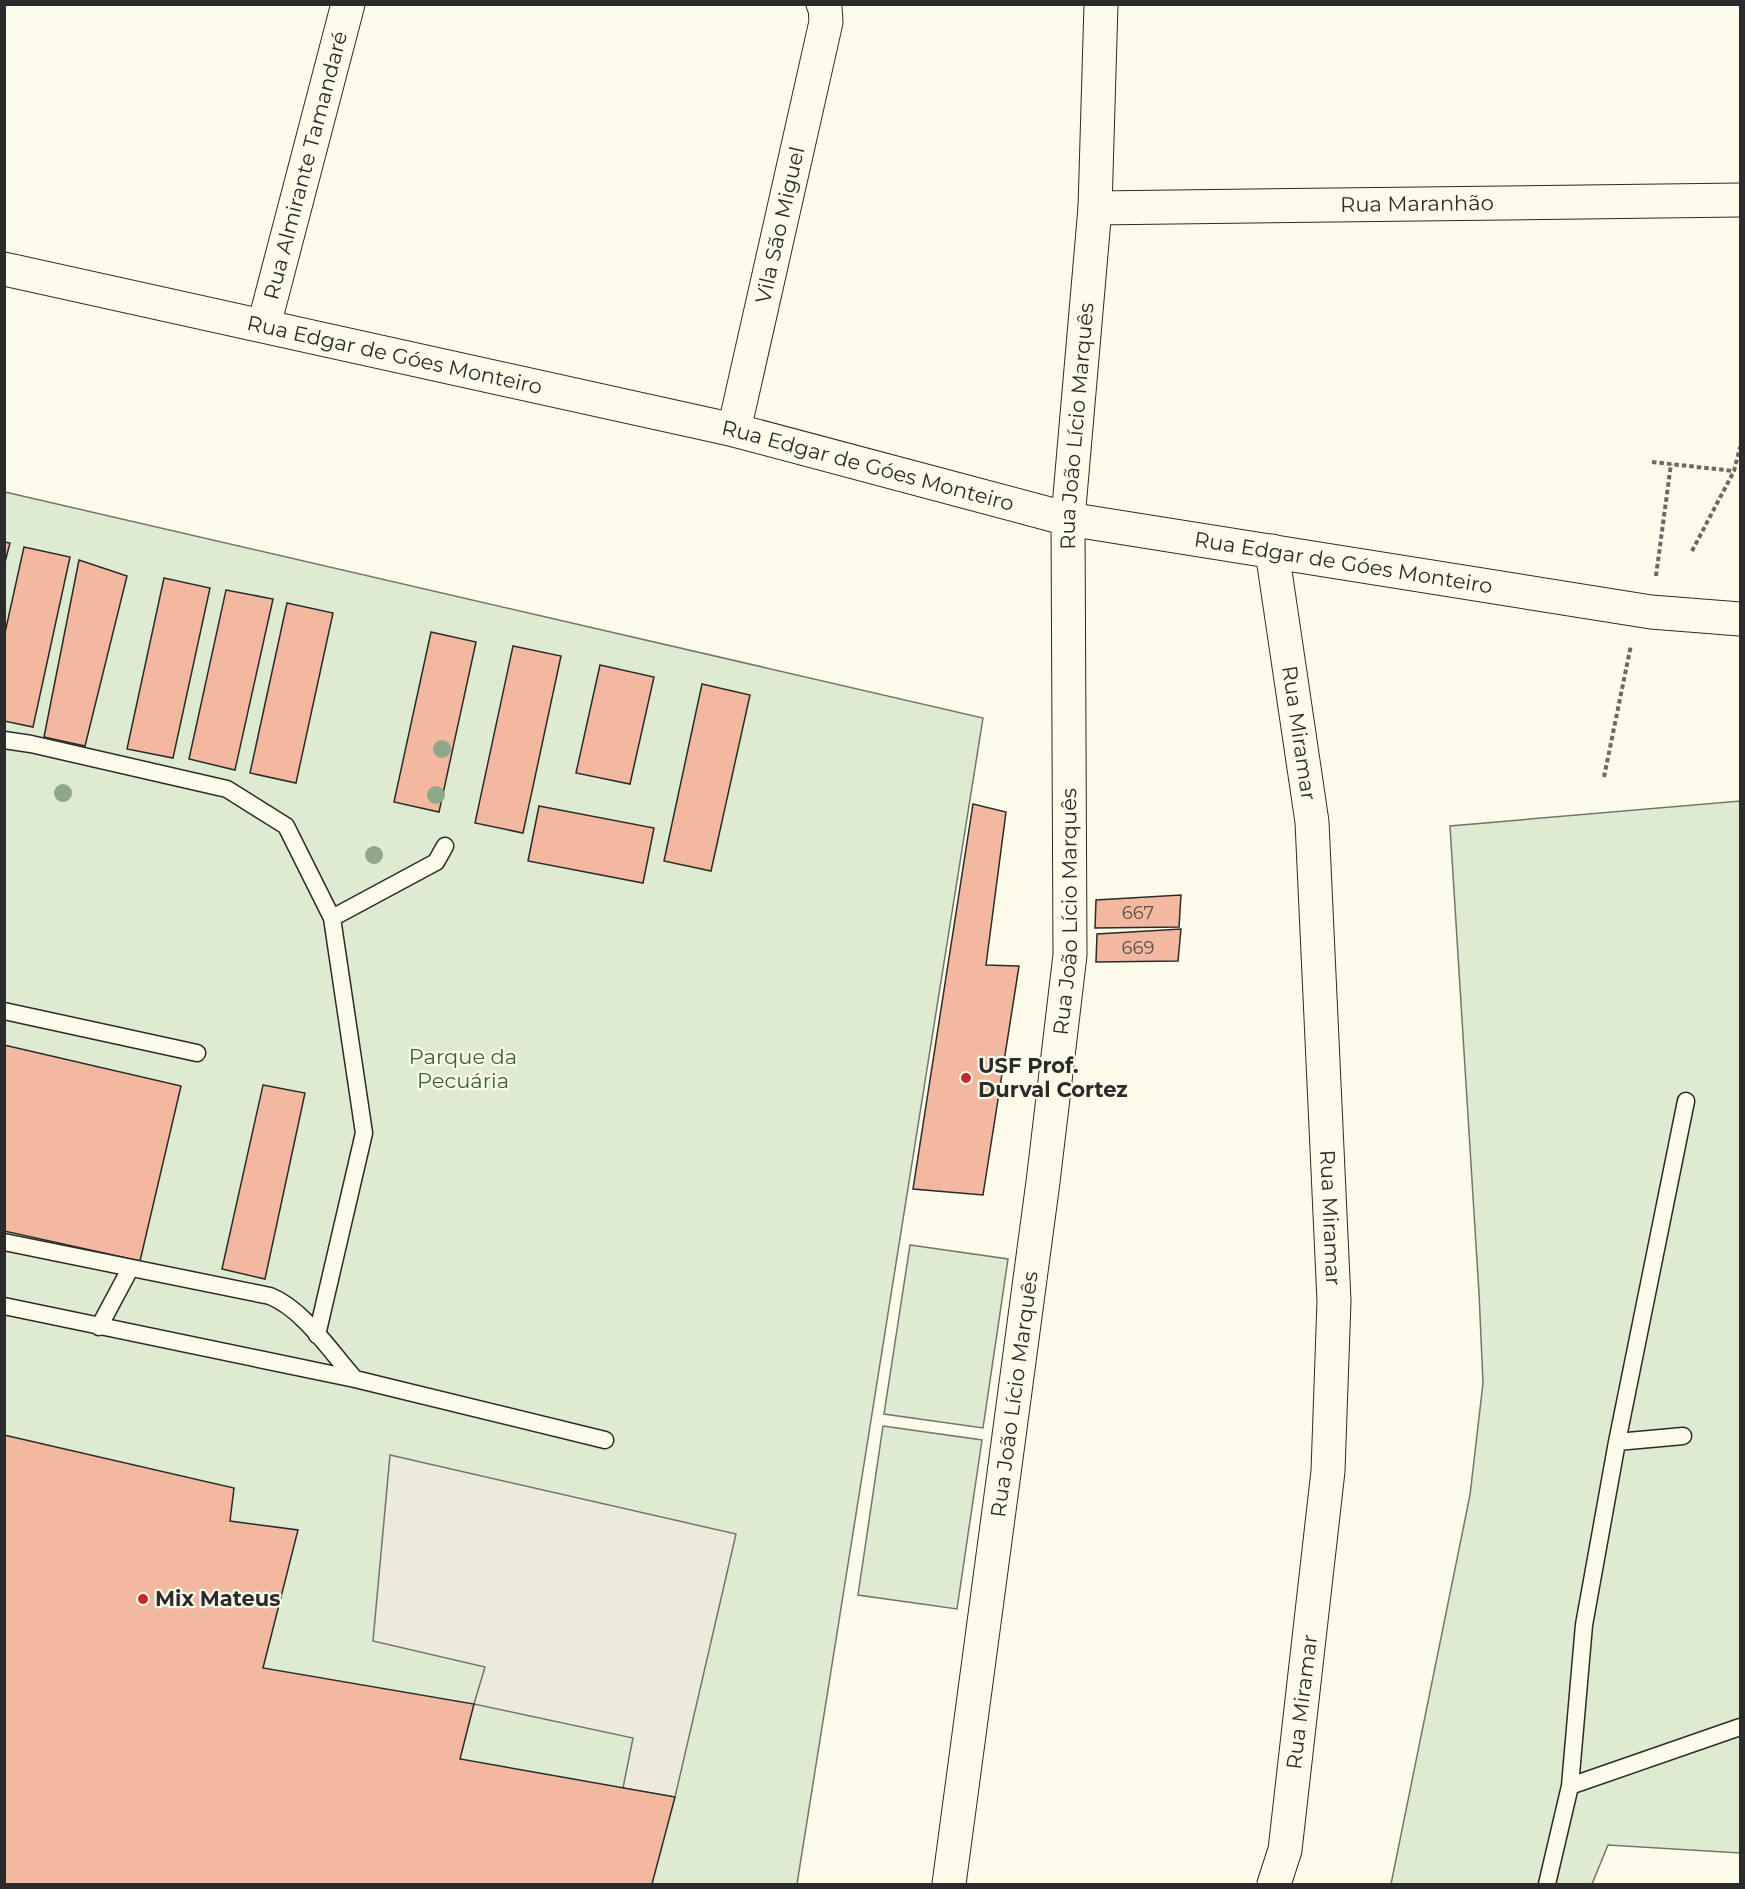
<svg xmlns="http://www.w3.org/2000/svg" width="1745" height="1889" font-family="Montserrat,sans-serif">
  <rect width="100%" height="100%" fill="#fdfbea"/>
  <path fill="#deebd1" stroke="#74746e" stroke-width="1.5" d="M5,492l978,226 -186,1166h-792z
    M1740,801v1052l-132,-8 -16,39h-201l79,-389 13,-112 -4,-90 -29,-467z
    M910,1245l98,14 -25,169 -99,-14z
    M883,1426l99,14 -25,169 -99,-14z"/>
  <path fill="#eceadb" stroke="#74746e" stroke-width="1.5" d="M390,1455l346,79 -61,263 -52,-9 10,-50 -159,-34 11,-37 -112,-26z"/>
  <path fill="#f2b8a0" stroke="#2b2b2b" stroke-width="1.5" d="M4,542l6,1 -6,23z
    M24,547l46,10 -37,170 -29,-6v-84z
    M79,560l48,16 -42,170 -41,-9z
    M164,578l46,10 -37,170 -46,-9z
    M226,590l47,9 -38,171 -46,-11z
    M287,603l46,10 -37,170 -46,-10z
    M431,632l45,10 -37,170 -45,-10z
    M513,646l48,10 -38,177 -48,-10z
    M600,665l54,12 -24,107 -54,-11z
    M702,684l48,11 -39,176 -47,-10z
    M973,804l33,8 -20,153 33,1 -36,229 -70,-6z
    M539,806l115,22 -11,55 -115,-22z
    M1181,895l-2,32 -84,1 1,-28z
    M1181,929l-3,32 -82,1 1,-28z
    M4,1045l177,41 -41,175 -136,-30z
    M263,1085l42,8 -40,186 -43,-10z
    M4,1435l230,53 -4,33 68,9 -35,138 211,36 -14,55 215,38 -23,87h-648z"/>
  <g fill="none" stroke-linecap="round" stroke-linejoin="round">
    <g stroke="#2b2b2b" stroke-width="19">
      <path id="service" d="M4,740l27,4 196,45 59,37 46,92 32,215 -47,202
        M332,918l104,-56 9,-16
        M4,1011l193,42
        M4,1242l266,54c33,13 61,56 85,83
        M4,1306l351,73 250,61
        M99,1327l31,-58
        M1617,1442l66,-6
        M1570,1786l170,-59
        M1547,1884l23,-98 14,-161 33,-183 69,-341"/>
    </g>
    <g stroke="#2b2b2b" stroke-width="35">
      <g id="minor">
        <path id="s1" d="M1095,208l645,-8"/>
        <path id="s2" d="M4,269l730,161 334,89 583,93 89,7"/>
        <path id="s3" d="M264,325l84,-321"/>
        <path id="s4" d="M734,430l92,-408 -1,-15 -2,-3"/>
        <path id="s5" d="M1272,551l40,271 22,479 -6,170 -43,379 -11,34"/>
        <path id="s6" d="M949,1884l94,-702 27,-227 -2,-436 27,-311 6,-204"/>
      </g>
    </g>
    <path stroke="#6a6964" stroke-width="4" stroke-dasharray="4.5 3" stroke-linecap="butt" d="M1652,462l82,9
      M1692,551l42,-80 6,-24
      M1656,576l15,-112
      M1604,777l27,-132"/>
    <use href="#service" stroke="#fdfbea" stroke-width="16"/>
    <use href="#minor" stroke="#fdfbea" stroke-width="33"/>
  </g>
  <g fill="#8ea78a">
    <circle cx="442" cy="749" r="9"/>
    <circle cx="63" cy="793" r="9"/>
    <circle cx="436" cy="795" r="9"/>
    <circle cx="374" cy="855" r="9"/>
  </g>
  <g fill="#c62828" stroke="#fdfbea" stroke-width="2">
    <circle cx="966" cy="1078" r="6"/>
    <circle cx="143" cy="1599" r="6"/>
  </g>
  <g text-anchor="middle" stroke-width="4.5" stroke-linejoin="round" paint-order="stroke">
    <g font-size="18" fill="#5d4e48">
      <text x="1138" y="919">667</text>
      <text x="1138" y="954">669</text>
    </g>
    <g font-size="21" fill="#2b2b2b" stroke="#fdfbea">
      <text dy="7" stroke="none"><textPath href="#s3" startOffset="165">Rua Almirante Tamandaré</textPath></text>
      <text dy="7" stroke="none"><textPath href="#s1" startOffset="322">Rua Maranhão</textPath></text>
      <text dy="7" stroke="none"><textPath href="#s4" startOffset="210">Vila São Miguel</textPath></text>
      <text dy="7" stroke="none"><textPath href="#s2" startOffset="400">Rua Edgar de Góes Monteiro</textPath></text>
      <text dy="7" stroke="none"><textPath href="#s6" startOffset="1466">Rua João Lício Marquês</textPath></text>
      <text dy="7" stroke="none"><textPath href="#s2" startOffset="886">Rua Edgar de Góes Monteiro</textPath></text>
      <text dy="7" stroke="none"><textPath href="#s2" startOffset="1372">Rua Edgar de Góes Monteiro</textPath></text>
      <text dy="7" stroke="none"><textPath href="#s5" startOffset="184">Rua Miramar</textPath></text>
      <text dy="7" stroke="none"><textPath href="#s6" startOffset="980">Rua João Lício Marquês</textPath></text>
      <text dy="7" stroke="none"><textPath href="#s5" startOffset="670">Rua Miramar</textPath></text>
      <text dy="7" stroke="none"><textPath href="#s6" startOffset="494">Rua João Lício Marquês</textPath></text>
      <text transform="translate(1302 1702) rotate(-83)" y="7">Rua Miramar</text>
    </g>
    <g font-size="21" fill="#34623c" stroke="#fdfbea">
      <text x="463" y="1064">Parque da<tspan x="463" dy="24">Pecuária</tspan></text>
    </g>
    <g font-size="21" font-weight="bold" fill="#2b2b2b" stroke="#fdfbea" text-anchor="start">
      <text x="978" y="1073">USF Prof.<tspan x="978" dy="24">Durval Cortez</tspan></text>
      <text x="155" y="1606">Mix Mateus</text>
    </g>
  </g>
  <rect width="1745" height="1889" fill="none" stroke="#2b2b2b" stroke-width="12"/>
</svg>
